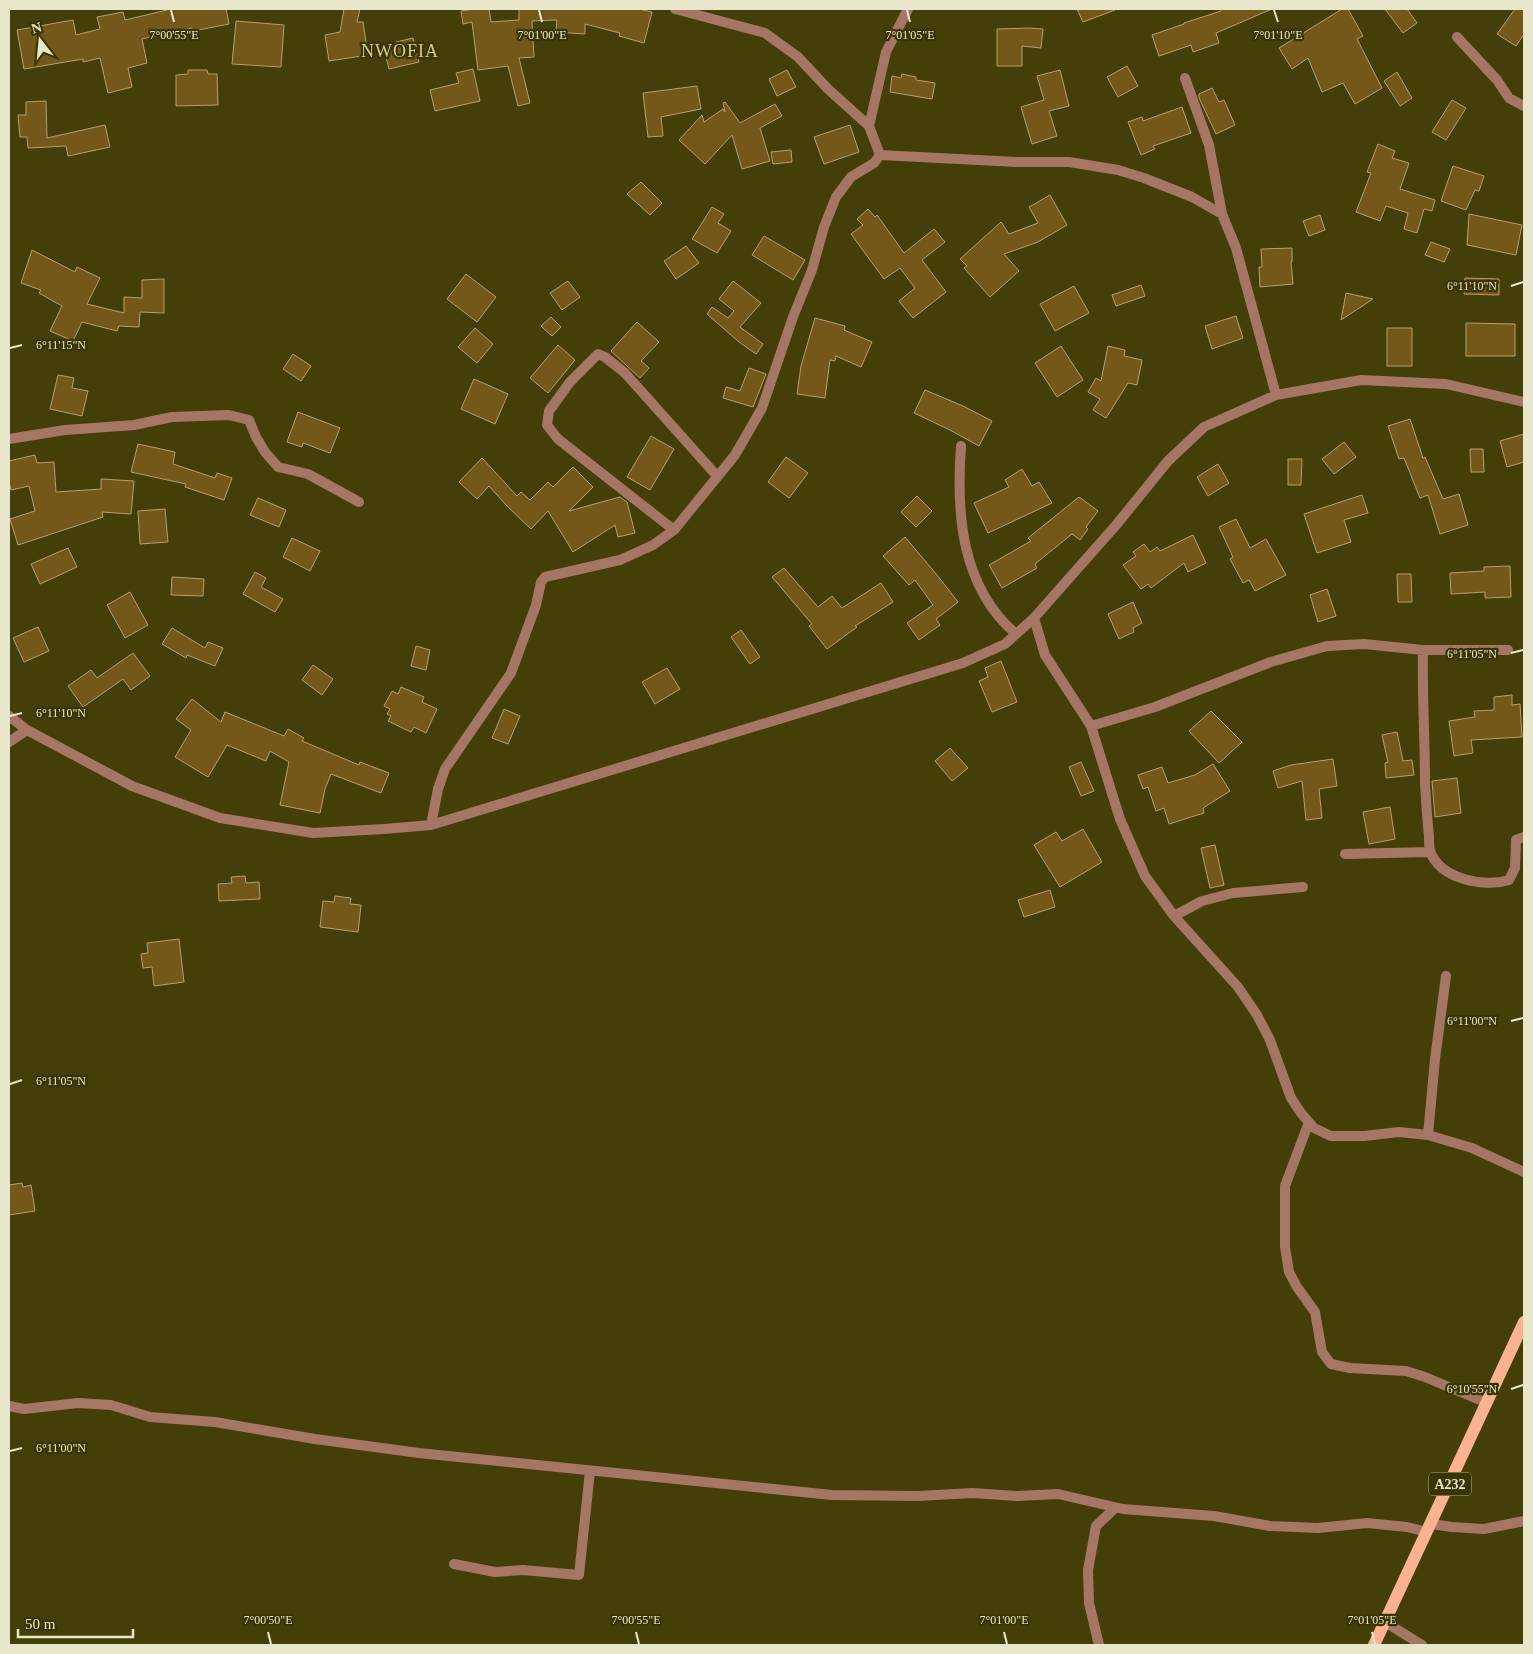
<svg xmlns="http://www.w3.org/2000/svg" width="1533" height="1654" font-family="'Times New Roman',serif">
  <rect width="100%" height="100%" fill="#443f09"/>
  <path fill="#73581a" stroke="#b79f6f" d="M167,9h59l3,15 -36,7 -1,-3 -50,11 5,24 -19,5 4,19 -24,6 -8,-35 -17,4v-3l-59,10 -7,-39 56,-10 3,15 24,-6 -3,-12 26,-5 2,8 42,-10z
    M344,9h16l-3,13h6l5,33 -39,6 -4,-26 15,-3z
    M474,9h15l2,13 28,-2v-11h120l13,3 -8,31 -25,-7 1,-3 -35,-9v10l-29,-2 1,-12 -25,1 2,36 -15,1 11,45 -12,3 -10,-40 -30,4 -6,-48 -9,2 -2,-13z
    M1077,9h38v1l-32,12z
    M1220,9h52l-56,24 3,10 -26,9 -2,-7 -32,11 -7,-21 32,-11v-1l37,-12z
    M1342,9h6l15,27 -6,3 25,49 -27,16 -12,-21 -21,9 -14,-34 -16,11 -13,-21z
    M1385,9h22l10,14 -14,10z
    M1515,9h9v25l-8,12 -19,-12z
    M236,21l48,4 -3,42 -49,-3z
    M1029,28l14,1 -2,19 -19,-2v20h-25v-37z
    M413,38l6,24 -30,7 -4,-16 13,-3 -2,-8z
    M1127,66l11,20 -20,11 -11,-20z
    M473,69l7,32 -45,10 -5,-21 29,-7 -3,-10z
    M188,70h19l1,4h9l1,31 -42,1v-31l12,-1z
    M787,70l9,17 -19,9 -8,-17z
    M1060,70l9,36 -20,5 8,25 -25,8 -11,-37 23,-7 -7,-24z
    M1397,72l15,26 -12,8 -16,-25z
    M902,74l14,3v3l19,3 -3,16 -42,-7 2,-16 9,2z
    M697,86l4,23 -40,8 2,19 -15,1 -5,-44z
    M1212,88l7,14 5,-2 11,25 -19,9 -17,-36v-4z
    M1452,100l14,8 -20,32 -14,-8z
    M46,101l1,37 58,-13 5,22 -42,9 -2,-10 -38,2 -1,-11h-7l-2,-22h8v-13z
    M725,102l15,21 35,-19 7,12 -22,12 10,33 -28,8 -10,-34 -27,29 -26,-24 23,-25 2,7 19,-13 2,3 -2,-9z
    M1182,107l9,26 -38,13 2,3 -14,6 -13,-33 14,-5 1,4z
    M850,125l9,27 -35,12 -10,-27z
    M1378,144l17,7 -3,7 17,5 -9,26 35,11 -3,11 -8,-2 -7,24 -13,-4 4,-16 -22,-7 -6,15 -24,-9 15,-39 -4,-1z
    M791,150l1,12 -19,2 -2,-12z
    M1453,166l31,10 -5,15 -4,-1 -9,20 -25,-9z
    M641,182l21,21 -12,12 -23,-21z
    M1050,195l17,30 -29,17 -34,12 15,17 -29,26 -26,-29 3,-2 -7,-7 41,-37 8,12 29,-11 -9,-16z
    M712,207l12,7 -6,9 13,8 -14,22 -25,-14z
    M868,209l7,8 2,-2 27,38 30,-24 11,13 -23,18 24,32 -33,26 -14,-17 16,-13 -15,-20 -16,11 -33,-45 12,-9 -6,-6z
    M1469,214l53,11 -6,30 -49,-10z
    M1320,215l5,15 -16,6 -6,-15z
    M764,236l41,24 -12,20 -41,-25z
    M1431,242l19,7 -6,13 -19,-7z
    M686,246l13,17 -23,16 -12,-18z
    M1292,248v14h-1l2,22 -33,3 -1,-20h3l-1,-18z
    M32,250l43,22 2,-5 23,11 -13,26 37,9v-16l18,1v-18l22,-1v34l-24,-1 -1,15 -20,-1 -2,5 -35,-9 -9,19 -23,-10 12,-25 -23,-13 2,-3 -20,-7z
    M466,274l30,23 -19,25 -30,-23z
    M1465,278l34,1v16l-35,-1z
    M568,281l12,16 -18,13 -12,-17z
    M733,281l28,22 -21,24 23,17 -7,10 -17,-12 -32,-28 5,-7 16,11 6,-7 -15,-12z
    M1141,285l4,11 -29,10 -4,-11z
    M1074,286l15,27 -34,18 -15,-27z
    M1346,293l27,6 -32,21z
    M1236,316l7,22 -31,11 -7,-23z
    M551,317l10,10 -9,9 -11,-10z
    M815,318l30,8 -1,4 28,12 -11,25 -25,-11 -1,5 -5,-1 -5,38 -28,-4 4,-28z
    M637,322l22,20 -18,19 8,7 -9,10 -29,-27z
    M1466,323l49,1v32h-49z
    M475,328l18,16 -16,19 -19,-16z
    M1387,328h25v38h-25z
    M558,345l17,15 -27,33 -18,-15z
    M1061,346l22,34 -26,17 -22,-34z
    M1108,346l17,4 -1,6 18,4 -5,25 -9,-2 -22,35 -13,-8 7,-11 -12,-7 8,-14 5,3z
    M293,354l18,12 -10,15 -18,-12z
    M749,368l17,6 -13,33 -30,-9 3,-11 14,4z
    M58,375l16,3 -2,10 16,3 -6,25 -32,-7z
    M474,379l34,15 -13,30 -34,-15z
    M925,390l38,16 29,15 -13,25 -29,-16 -36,-17z
    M298,412l42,16 -10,25 -27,-10 -1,4 -15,-5z
    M1410,419l13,39 2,-1 18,42 16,-5 9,31 -28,9 -12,-39 -8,3 -16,-40 -5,1 -11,-33z
    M1524,434v28l-17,5 -7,-26z
    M651,436l23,13 -24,41 -23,-13z
    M1344,442l12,15 -22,17 -12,-15z
    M138,444l37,8 -2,12 42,14 2,-5 15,5 -8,22 -39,-13 1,-3 -55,-12z
    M1470,449h13l1,23h-13z
    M35,455l2,8 17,-1 2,30 45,-3v-10l33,2 -3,33 -29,-2 1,5 -85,28 -8,-26 25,-8 -6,-25 -18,4 -2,-8v-21z
    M786,457l22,16 -19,25 -21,-16z
    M482,458l35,38 4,-4 9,8 18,-18 5,5 20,-20 20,20 -24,24 51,-14 7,5 8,31 -17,4 -3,-12 -42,27 -25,-41 -17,18 -24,-23 -18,-20 -12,13 -18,-17z
    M1288,459h14l-1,26h-13z
    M1218,464l11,19 -21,13 -11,-19z
    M1022,469l10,17 7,-4 13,21 -64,30 -14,-30 35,-16 -4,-7z
    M1362,495l6,18 -24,7 7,22 -34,11 -13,-39z
    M917,496l15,15 -16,16 -15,-15z
    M1079,497l19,14 -12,16 2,2 -8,11 -8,-6 -37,30 2,4 -35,20 -13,-23 42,-24 -3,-3z
    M258,498l28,12 -7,17 -29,-12z
    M165,509l3,33 -28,2 -2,-33z
    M1236,519l14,29 16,-9 20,36 -31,16 -6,-11 -6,3 -13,-24 3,-2 -14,-30z
    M1193,535l13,28 -18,9 -4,-9 -33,25 -3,-4 -7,5 -18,-24 13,-9 -3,-4 11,-8 6,8 7,-5 3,4z
    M905,537l32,38 21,27 -22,17 4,6 -21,15 -12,-17 26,-18 -18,-25 -6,5 -26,-29z
    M292,538l28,13 -10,20 -27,-14z
    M68,548l9,19 -37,17 -9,-20z
    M1510,566l1,31 -26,1v-6l-34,2 -1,-21 34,-2v-4z
    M784,568l34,39 14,-11 10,12 39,-25 12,19 -38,24 2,1 -30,22 -18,-23 3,-2 -40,-47z
    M255,572l11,6 -5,9 22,12 -8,13 -32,-18z
    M1397,574h14l1,28h-14z
    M172,577l32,2 -1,17 -32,-1z
    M1327,589l9,27 -18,6 -8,-27z
    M130,592l18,33 -23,13 -18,-33z
    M1133,602l9,21 -9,5 1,4 -15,7 -11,-25z
    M38,627l11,24 -25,11 -11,-24z
    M172,628l33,20 3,-6 15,6 -8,18 -28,-11 -1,3 -24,-14z
    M741,630l19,27 -10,7 -19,-27z
    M416,646l14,4 -4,20 -15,-4z
    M133,653l17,23 -19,14 -8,-11 -40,28 -15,-21 23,-16 6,8z
    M1001,661l16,41 -25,10 -13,-31 9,-4 -3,-9z
    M313,665l20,14 -11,16 -20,-15z
    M667,668l13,21 -25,15 -13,-22z
    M401,687l23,10 -2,5 15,7 -11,24 -12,-6 -3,5 -23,-11 3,-5 -4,-2 3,-5 -6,-3 8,-15 6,3z
    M1512,695v10l8,-1 2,33 -51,3 2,13 -19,3 -5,-35 26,-4 -1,-6 20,-1v-13z
    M192,699l29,23 4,-10 59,24 4,-7 16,9 -2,3 57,24 1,-3 29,11 -8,20 -50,-19 -6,15 -5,24 -40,-8 9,-43 -19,-11 -4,10 -39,-16 -19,32 -33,-20 16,-27 -15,-11z
    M504,709l16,7 -12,28 -16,-6z
    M1211,711l31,31 -23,21 -30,-32z
    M1397,732l6,29 9,-1 2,15 -28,3 -1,-15 3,-1 -6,-27z
    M950,748l18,20 -16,13 -17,-20z
    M1333,759l4,27 -18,3 3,29 -16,2 -4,-39 -24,7 -5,-17 18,-6z
    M1081,762l13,29 -13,5 -12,-29z
    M1213,764l17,27 -27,17 1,5 -35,11 -5,-16 -8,3 -8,-24 -5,2 -5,-14 24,-8 6,16 27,-8z
    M1457,778l4,35 -26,4 -3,-36z
    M1390,807l5,32 -26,5 -6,-32z
    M1083,829l19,33 -42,25 -26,-42 22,-13 6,9z
    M1215,845l9,40 -14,3 -9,-40z
    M245,876l1,7 13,-1 1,17 -41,2 -1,-17 14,-1 -1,-6z
    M1050,890l5,17 -31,10 -6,-17z
    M335,896l16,2 -1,6 11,1 -3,27 -38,-5 3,-26 11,1z
    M179,939l5,43 -30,4 -2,-19 -9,1 -2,-14 7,-1 -1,-10z
    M22,1183l1,4 8,-2 4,26 -26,4v-30z"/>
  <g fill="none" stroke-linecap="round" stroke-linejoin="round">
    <path stroke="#a57663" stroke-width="10" d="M675,9l90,24 33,24 30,32 41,37
      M1457,37l40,43 12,18 15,8
      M1185,78l24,67 13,69
      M880,155l137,7h52l49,8 26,8 48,19 30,17 14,34 40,147
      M9,439l56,-9 69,-5 38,-8 57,-2 20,5 7,17 9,15 13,15 30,7 51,28
      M961,446c-5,67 0,141 55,188
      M674,530l-116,-91 -11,-14 2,-14 21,-29 28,-28 7,3 20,16 92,103
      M1034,618l11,37 46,71 29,93 25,57 29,40 64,71 19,28 13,25 21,58 10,15 13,15 17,8h33l35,-4 29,3 44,13 52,24
      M1423,650c-1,44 2,89 2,133 1,18 2,35 4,53 0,5 0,11 1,15 10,28 54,37 79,29l6,-12 1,-28 8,-3
      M9,716l18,14 105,56 88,32 93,15 71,-4 47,-4 532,-162 42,-19 29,-26 83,-94 51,-63 36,-34 72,-32 85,-15 85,4 78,18
      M1091,726l64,-19 116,-45 56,-16 37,-2 59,6h85
      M9,742l18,-12
      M431,825l7,-36 7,-20 66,-96 25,-68 5,-23 4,-5 75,-17 33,-15 21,-15 61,-75 27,-47 31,-91 19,-47 12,-43 12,-30 15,-20 23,-14 6,-8 -11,-29 17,-74 22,-43
      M1345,854l85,-2
      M1174,916l28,-15 31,-8 70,-6
      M1309,1122l-24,64v61l4,25 8,15 18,25 7,40 9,12 19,4 56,3 19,6 62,26
      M1428,1135l7,-76 11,-83
      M9,1406l15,3 54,-6 33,2 39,12 65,5 100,17 104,14 413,42 86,1 54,-3 45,3 41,-2 65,15 91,7 56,10 48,2 49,-5 40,4 20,5
      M1431,1524l21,3 32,2 40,-8
      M454,1564l41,8 28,-2 56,5 11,-104
      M1099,1645l-10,-42 -1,-33 8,-44 19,-18"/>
    <path stroke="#a57663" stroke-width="10" d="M1385,1622l37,23"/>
    <path stroke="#fdb292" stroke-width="12" d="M1374,1645l150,-323"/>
  </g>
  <path fill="none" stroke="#e8e7cc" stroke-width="2" d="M171,10l3,12M539,10l3,12M907,10l3,12M1274,10l4,12M1511,286l12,-4M10,348l12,-3M1511,653l12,-3M10,716l12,-3M1511,1021l12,-3M10,1084l12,-4M1511,1389l12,-4M10,1451l12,-3M268,1632l3,12M636,1632l3,12M1004,1632l3,12M1372,1632l3,12"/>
  <g text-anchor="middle" stroke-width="4.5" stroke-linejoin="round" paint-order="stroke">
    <rect fill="#3a3500" stroke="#b4b28f" stroke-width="1" x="1429" y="1472.5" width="42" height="23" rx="4"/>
    <g font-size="14" font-weight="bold" fill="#e8e7cc">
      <text x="1450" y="1489">A232</text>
    </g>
    <g font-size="18" letter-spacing="1" fill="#d0cc96" stroke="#3a3500">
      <text x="400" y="57">NWOFIA</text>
    </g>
  </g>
  <g font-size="12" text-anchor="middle" fill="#e8e7cc" stroke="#3a3500" stroke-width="4.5" stroke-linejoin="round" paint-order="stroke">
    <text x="174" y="39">7°00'55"E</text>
    <text x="542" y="39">7°01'00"E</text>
    <text x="910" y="39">7°01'05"E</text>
    <text x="1278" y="39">7°01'10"E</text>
    <text x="1472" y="290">6°11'10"N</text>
    <text x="61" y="349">6°11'15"N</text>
    <text x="1472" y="658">6°11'05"N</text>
    <text x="61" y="717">6°11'10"N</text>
    <text x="1472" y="1025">6°11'00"N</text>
    <text x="61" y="1085">6°11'05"N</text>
    <text x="1472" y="1393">6°10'55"N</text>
    <text x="61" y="1452">6°11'00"N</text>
    <text x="268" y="1624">7°00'50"E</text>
    <text x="636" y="1624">7°00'55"E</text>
    <text x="1004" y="1624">7°01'00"E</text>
    <text x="1372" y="1624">7°01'05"E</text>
  </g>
  <rect width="1533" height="1654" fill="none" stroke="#e8e7cc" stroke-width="20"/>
  <g transform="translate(40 40) rotate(344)" stroke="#3a3500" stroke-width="4" paint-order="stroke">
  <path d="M0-4L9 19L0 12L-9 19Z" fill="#e8e7cc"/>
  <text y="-8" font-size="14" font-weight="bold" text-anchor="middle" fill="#e8e7cc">N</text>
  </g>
  <path d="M18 1629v8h115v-8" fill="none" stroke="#e8e7cc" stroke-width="2.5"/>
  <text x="25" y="1629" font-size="15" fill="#e8e7cc" stroke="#3a3500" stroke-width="4" paint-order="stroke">50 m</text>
</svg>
